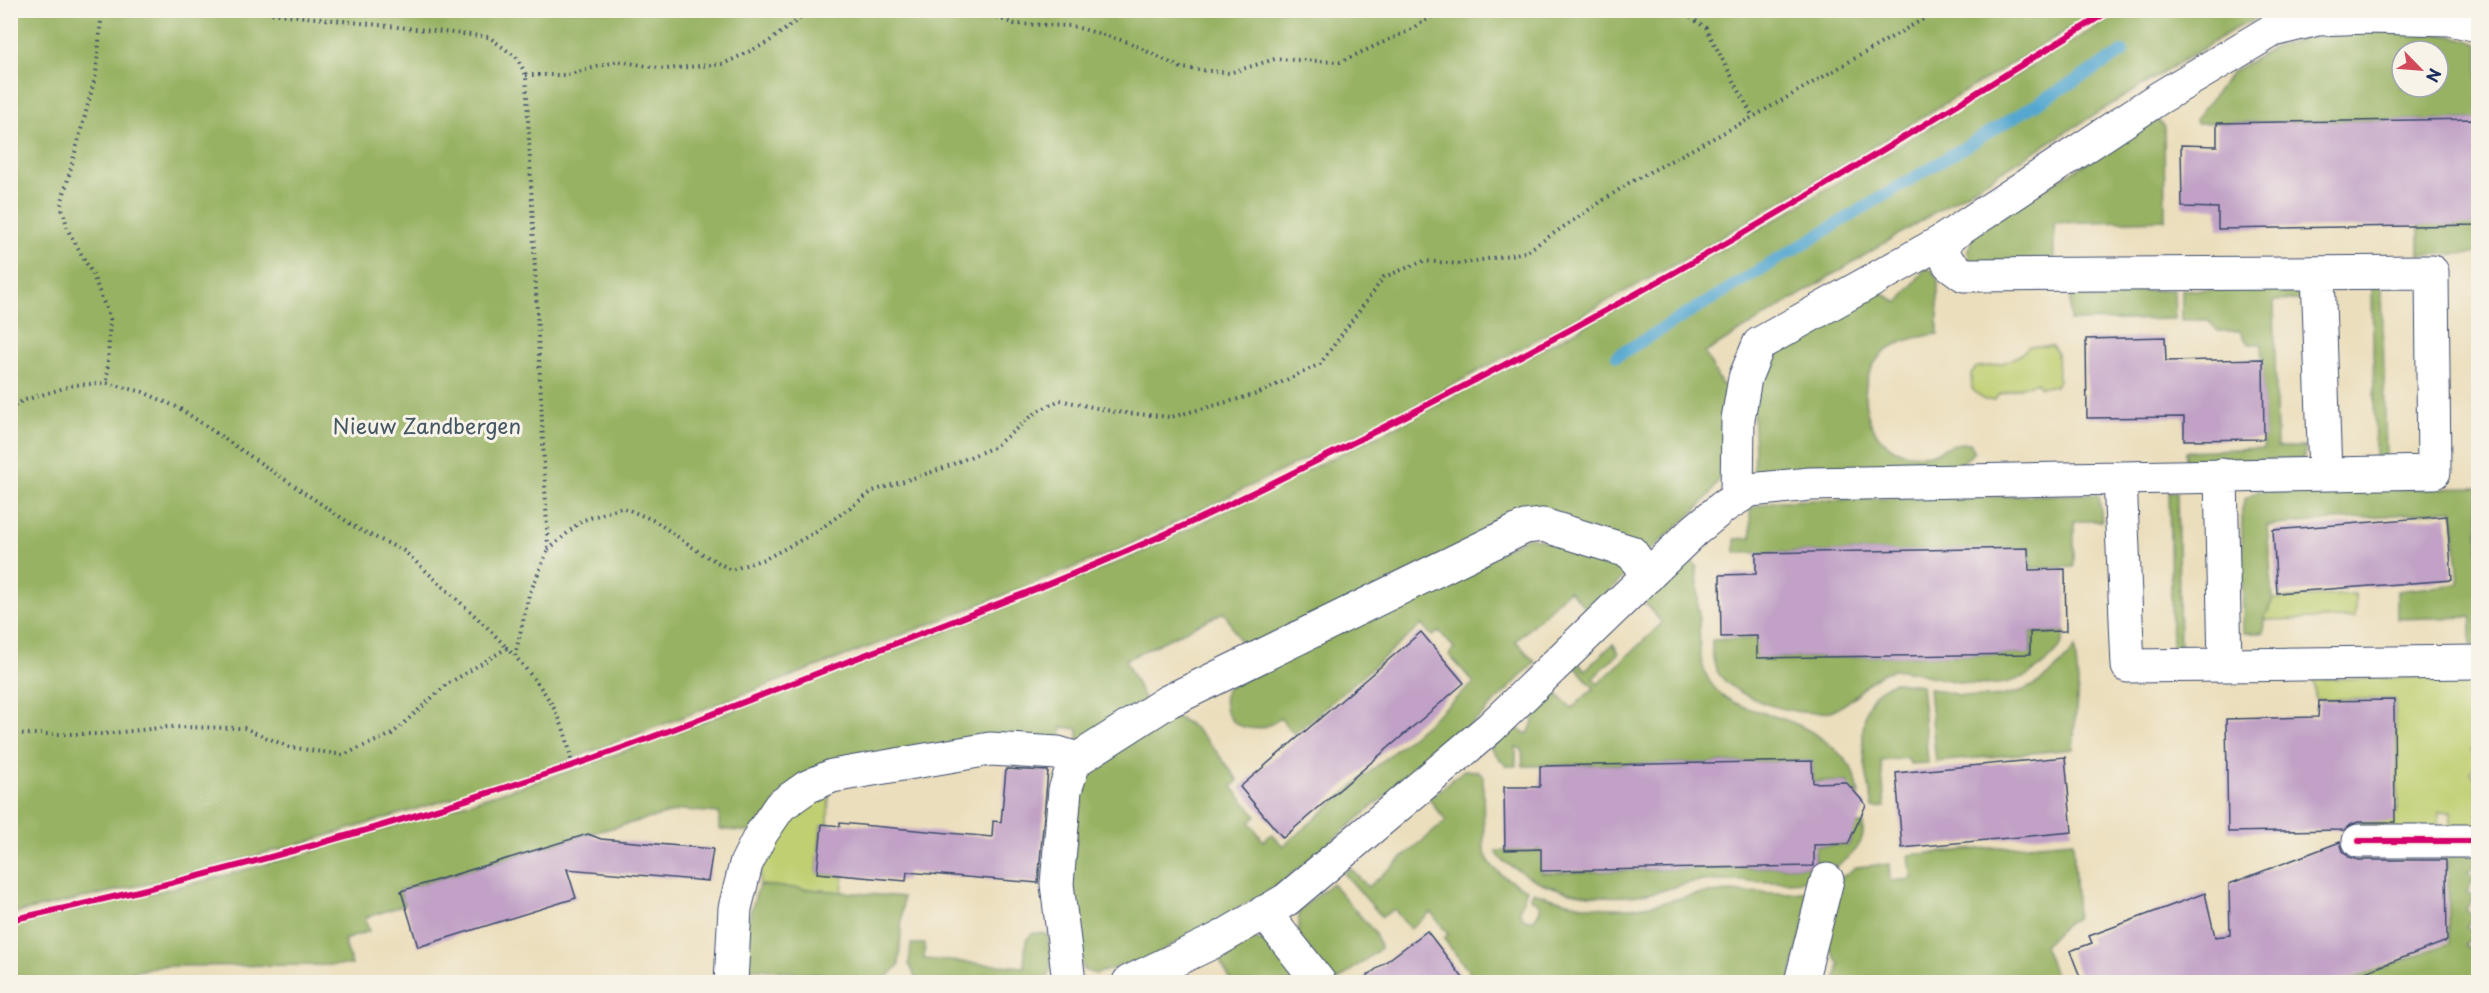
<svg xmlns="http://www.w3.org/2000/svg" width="2489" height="993" font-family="'Playpen Sans',sans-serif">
  <rect width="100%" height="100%" fill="#f7f3e8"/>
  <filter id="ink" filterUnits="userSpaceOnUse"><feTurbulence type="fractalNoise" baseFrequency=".0167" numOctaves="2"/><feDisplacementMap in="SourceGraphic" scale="12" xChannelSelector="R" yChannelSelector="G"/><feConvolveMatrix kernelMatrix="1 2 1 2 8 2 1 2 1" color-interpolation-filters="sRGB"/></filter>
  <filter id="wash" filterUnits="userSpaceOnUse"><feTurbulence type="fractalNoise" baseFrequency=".008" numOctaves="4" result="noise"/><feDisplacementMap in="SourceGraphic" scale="24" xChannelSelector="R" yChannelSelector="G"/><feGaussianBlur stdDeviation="1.35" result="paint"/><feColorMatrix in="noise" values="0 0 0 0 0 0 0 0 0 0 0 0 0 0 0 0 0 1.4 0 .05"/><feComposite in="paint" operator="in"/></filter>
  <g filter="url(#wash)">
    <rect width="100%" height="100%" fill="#ebdebc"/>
    <path fill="#c0cf72" stroke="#6e7f68" stroke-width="1.5" d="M2029,346h23l5,6 1,28 -3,6 -15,1 -3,-5 -39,13 -3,5h-11l-12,-11 -1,-16 6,-6c18,-1 40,-6 52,-21z
      M2355,594v24l-91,2 9,-21z
      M2478,676v25l-3,3 3,4v14l-3,4 3,5v12l-6,7 6,6v8l-8,8 8,10v45l-27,1v-16h-12l-1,17 -86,1 -1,-4h-4l-1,-12 52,-1 -3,-114h-80l-1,-20z
      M829,793l-1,32h-7l-4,48 27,3 -2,16 -83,-7 2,-16 29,-57z"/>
    <path fill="#98b264" stroke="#5a7061" stroke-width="1.5" fill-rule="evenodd" d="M11,10h2088v1l-414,248 -273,148 -289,141 -177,70 -420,158 -223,67 -139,37 -153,34z
      M2123,11h151l-38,17 -531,325 17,32 6,-2c-2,30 2,79 -14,105 -15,24 -47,46 -67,65l-113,-41 -289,139 -21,-39 -99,48 22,44 -69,40v-15l-16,-2 -2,17 -210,18 -99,70 -32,-3v-16l-37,-3 -94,24 -188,56 4,15 -39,13 4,13 -25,9 8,25 -194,1 -67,16h-80l-1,-57 194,-44 107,-29 265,-83 365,-136 197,-79 275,-136 183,-98 187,-105z
      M2336,33c45,0 101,-7 142,11v75l-281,4 -2,-3 37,-48 45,-26 30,-9zM2402,51h36v36h-36z
      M2158,120l6,8 1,92 -111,3v37l-84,2 -2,-9 5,-22z
      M2478,224v29l-59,2v-30z
      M1926,268l7,3 5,10v53c-16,2 -34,5 -48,14 -40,25 -30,96 18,106 9,1 23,1 31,-3 5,-2 8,-5 12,-6 6,-2 13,-2 19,-2l5,9 -16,13 -173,4 -34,5 3,-22 -2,-44 10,-35 5,-8 21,-21 89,-54 20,13z
      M2372,285h10l4,173h-11z
      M2287,288l12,1 3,5 -1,6 -27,1 3,146h29l-3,12 -117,3v-11l78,-3 -2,-104h-14l-8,-13h-22l-10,-11h-26v-30z
      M2174,290l1,29 -105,2v-29z
      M2478,488v156l-7,1v-28l-74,2v-28l62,-7 -6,-74 -186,16 6,73 -9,21 -1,13h-20l-1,-124 3,-10 13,-8z
      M2169,492h8l3,159h-8z
      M2094,494l5,2 3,25h-28v46l-43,1 -1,-19 -295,4v-14l16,-1 -1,-30 27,-7z
      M1528,537l95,23 4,14 -39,36 -19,-20 -53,51 19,21 -55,55 -204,170 -129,72 -52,15 -12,-4 -12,-84 11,-116 90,-54c29,8 48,42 66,64l-6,7 24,29 -6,6 13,19 9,-7 11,12 191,-163 -25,-28 5,-7 -15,-17 -7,5 -10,-11 -128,109 -14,-16c-25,22 -64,8 -54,-29z
      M1689,558l8,9 3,86c8,57 55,53 96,71 19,8 42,25 54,42 9,14 9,33 11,49l-10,1 -3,-34 -30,-1 -4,5 -2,-25 -289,5 -1,-17 -6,-2v19h-10l-16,-18 22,-21 16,7 15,-36 7,-10 22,20 22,-20 -19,-21 3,-4 7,7 28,-26 6,9 -26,25 5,6 64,-61 -19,-22z
      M2065,632c-2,15 -11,24 -22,33 -37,30 -76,19 -118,10 -10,-2 -22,-7 -32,-5 -26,5 -36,32 -60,40 -30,10 -100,-10 -116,-39 -5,-10 -5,-21 -5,-31l45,-2 2,20 272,-4v-21z
      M2075,648l3,35 -5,66 -137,13 -7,-74c61,18 106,12 146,-40z
      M1895,682l26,3 7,78 -18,1 -2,-6 -27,3 4,46 -12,1c-6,-37 -28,-111 22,-126z
      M1464,770l13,1 6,5 1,74c6,21 25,31 43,39l-8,22 5,8 9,1 7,-9 -1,-7 -9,-6 3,-6c39,13 77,21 118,13 19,-3 36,-10 55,-12 35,-3 71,3 106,-2l-22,91h-313l-33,-43 4,-5 -17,-22 -21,17 -16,-20 -12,8 -38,-44 6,-5 18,19 78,-66 -17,-22z
      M1852,824h11c2,15 -5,26 -17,35 -8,6 -17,13 -26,18 -23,10 -89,2 -119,4 -15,1 -29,7 -44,11 -44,9 -94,5 -133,-18 -10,-7 -23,-11 -28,-23h40l5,-5 1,27 272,-7 2,-20 31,-1 3,-2z
      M2073,841l4,77 -9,4 -24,24 14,36h-223l4,-18 -13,-22 15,-64 15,-11 33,-3 1,17 22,-2 -3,-24z
      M2478,855v7l-10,10 6,6 -7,14 7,5 -8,12 8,7 -8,11 8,6 -9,12 13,10v27h-134l105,-39 -1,-87z
      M1332,883l42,49 7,16 -45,34 -38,-47 1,-24z
      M759,885l144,12 -4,68 -15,16 -134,-13 -9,-14 3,-21z
      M1033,933l14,1c4,19 9,32 -3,48h-126l-9,-18 2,-20h14l-1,15 100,8 2,-27z
      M1250,938l21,6 31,38h-79l7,-3 -13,-23z"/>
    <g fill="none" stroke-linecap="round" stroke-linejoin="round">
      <path stroke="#55a7d0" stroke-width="12" d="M1617,356l506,-304"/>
    </g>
    <g id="blocks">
      <path fill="#c1a1c6" d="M2478,119v106l-260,4v-21l-36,-1 -1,-62 36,1v-23z
        M2165,337l1,24 97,-2 1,80 -80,1v-23l-97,1 -1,-79z
        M2447,516l5,64 -175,13 -4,-63z
        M2028,548l1,22 36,-1 1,62 -36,1v22l-273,4v-22l-36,1 -1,-62 36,-1v-21z
        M1421,632l43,51 -181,155 -43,-51z
        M2394,700l1,122h-37l-8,3 -6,5 -116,2 -2,-113 92,-2 1,-16z
        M2065,757l7,75 -170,16 -6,-75z
        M1812,761l1,22 33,-1 20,23 -18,39 -34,1v21l-273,5v-22l-36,1 -1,-63h36v-21z
        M1006,769l42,2 -10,112 -131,-11 -1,9 -89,-8 5,-49 18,2v-3l152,14 1,-16 8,1z
        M588,834l13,5 112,10 -5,32 -141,-12 9,29 -158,49 -17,-56z
        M2340,842l3,9 6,6 9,3h88l1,81 -108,41h-257l-12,-31 22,-8 -3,-7 116,-43 10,44 15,-2 -1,-51z
        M1427,931l39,51h-107z"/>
    </g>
  </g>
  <g filter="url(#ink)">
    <use href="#blocks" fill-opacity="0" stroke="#3a496c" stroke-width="1.5"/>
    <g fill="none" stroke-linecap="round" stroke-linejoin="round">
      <g stroke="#3a496c" stroke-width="35">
        <path id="minor" d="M2318,273l7,201
          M2221,475l4,190 253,-3
          M2120,478l8,188 97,-1
          M1737,498l1,-79 7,-41 14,-34 180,-101 220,-145 114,-68 45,-11 51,-2 81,2 28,6
          M2359,841h119
          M1264,912l55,70
          M731,982l4,-74 11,-44 15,-30 19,-28 27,-19 25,-11 158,-27 68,4 20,6
          M1069,982l-12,-98 8,-94 8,-24 5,-7 89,-57 358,-175 18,-2 88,27 17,24
          M1129,982l90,-43 67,-39 204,-172 204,-197 29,-24 27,-17 60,-6 624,-12 -2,-200 -468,3 -15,-11 -10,-21
          M1801,982l26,-102"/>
      </g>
      <path stroke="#3a496c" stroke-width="4" stroke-dasharray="1.5 4.5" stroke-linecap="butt" d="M102,10l-6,64 -35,131 8,27 24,43 17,44 -3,64
        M242,10l247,27 28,21 9,17 22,475 -19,45 -14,61c32,38 50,59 57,110
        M974,10l41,14 57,2 56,16 53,26 48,5 46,-14 65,3 66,-30 37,-22
        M1681,10l25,18 47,89
        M526,75h41l51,-14 47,8 58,-5 44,-21 44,-33
        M10,409l12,-8 52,-16 33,-2 36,9 36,16 179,121 46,22 82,75 21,22
        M548,550l33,-29 41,-14 33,14 46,32 30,17 36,-12 49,-26 57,-41 68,-22 53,-22 44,-36 22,-11 55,12 56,5 86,-23 63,-30 64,-87 40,-16 36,3 66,-12 103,-69 124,-66 186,-107
        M10,734h94l64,-7 76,1 45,19 54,8 49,-21 54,-49 61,-37 7,8"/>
      <use href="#minor" stroke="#fff" stroke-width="33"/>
      <g stroke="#f7f3e8" stroke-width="10">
        <path id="cycleway" d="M2359,841h119
          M10,920c189,-40 375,-92 558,-153 95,-32 188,-70 281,-106 126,-48 253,-95 374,-154 173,-84 345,-173 512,-269 127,-73 251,-152 376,-228"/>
      </g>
      <use href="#cycleway" stroke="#d6006c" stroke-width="6"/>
    </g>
  </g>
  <g text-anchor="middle" stroke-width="6" stroke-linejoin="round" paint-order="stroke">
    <g font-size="21" fill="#445763" stroke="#f7f3e8">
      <text x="427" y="434">Nieuw Zandbergen</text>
    </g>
  </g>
  <rect width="2489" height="993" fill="none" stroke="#f7f3e8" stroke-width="36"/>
  <g transform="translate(2420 69) rotate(115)"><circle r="28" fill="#f7f3e8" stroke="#9fa5b1" stroke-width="1.5"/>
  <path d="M0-4.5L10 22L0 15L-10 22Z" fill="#d1495b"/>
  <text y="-9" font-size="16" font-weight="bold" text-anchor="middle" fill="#1b2f5e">N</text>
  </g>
</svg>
